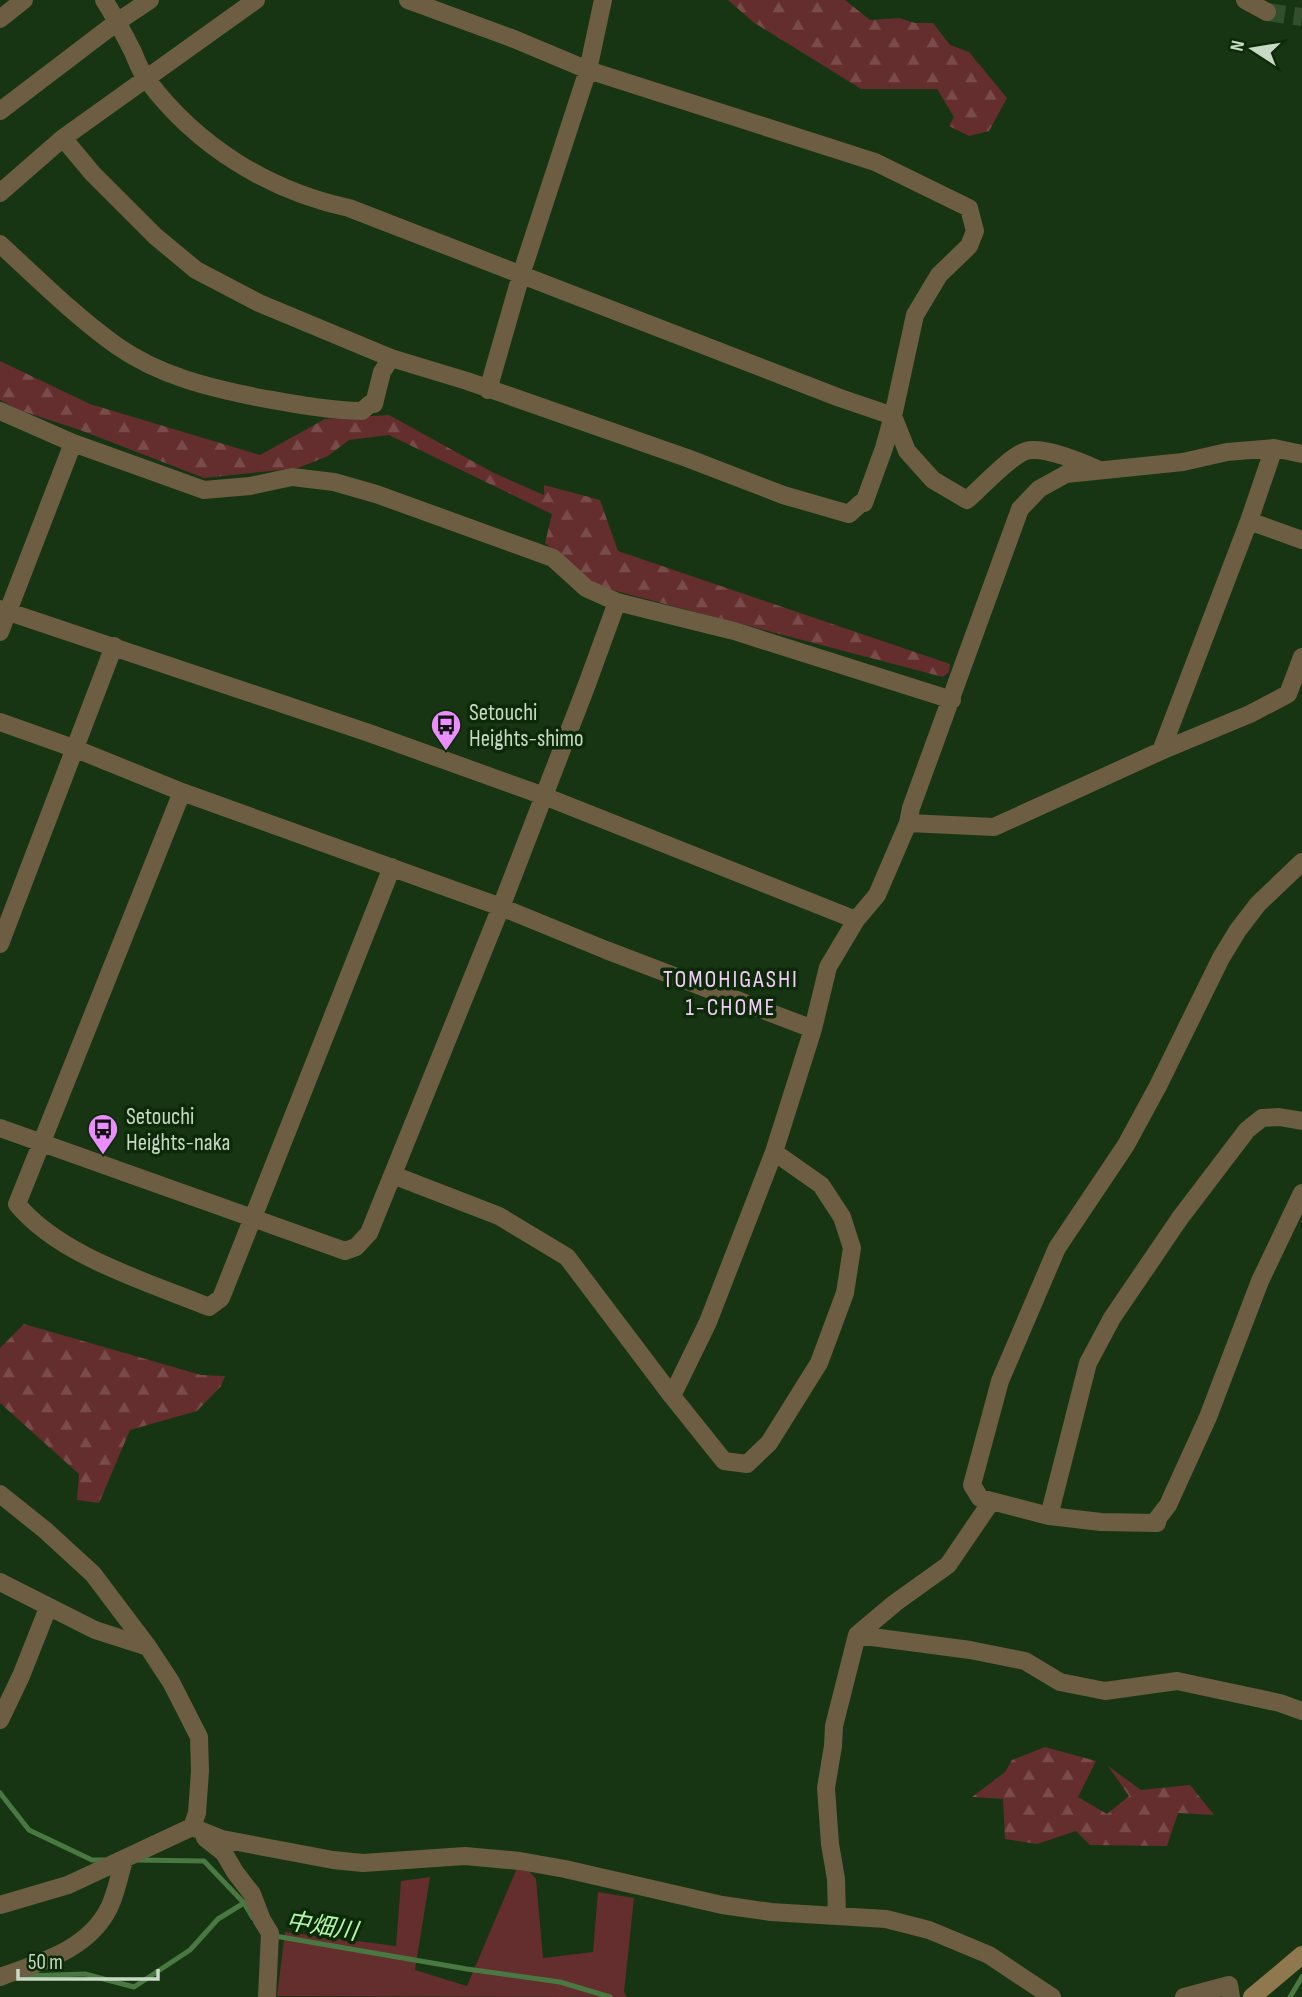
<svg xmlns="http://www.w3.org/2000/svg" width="1302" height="1997" font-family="'Sofia Sans Condensed','Noto Sans JP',sans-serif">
  <defs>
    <pattern id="forest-firs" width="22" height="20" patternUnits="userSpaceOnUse" patternTransform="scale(1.75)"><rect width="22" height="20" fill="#642d2e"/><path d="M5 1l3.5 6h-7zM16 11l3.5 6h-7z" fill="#794b4b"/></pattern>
  </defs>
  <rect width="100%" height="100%" fill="#173512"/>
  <path fill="#642d2e" d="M520,1861l16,18 7,79 50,-6 5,-60 36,6 -10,94 3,5 -350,-1 8,-64 111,14 5,-65 29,-4 -15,93 52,16z"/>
  <path fill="url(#forest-firs)" d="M728,0h117l25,20 29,-2 16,5h18l17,22 19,7 38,46 -18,33 -20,5 -20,-10 5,-9 -17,-28h-76l-108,-67z
    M0,361l90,43 170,51 65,-36 64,-4 105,58 50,22v-10l56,15 18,51 332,113 -1,8 -6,5 -346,-91 -52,-43 7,-29 -163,-79 -40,5 -21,16 -30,12 -94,10 -124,-48 -61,-20 -19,-10z
    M24,1324l177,51 24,1 -4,10 -24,25 -67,19 -31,73 -22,-3 2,-26 -79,-71v-55z
    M1045,1747l51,14 -18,36 29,17 22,-18 -21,-30 33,24 49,-5 24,30 -36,-2 -11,33 -77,-1 -14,-14 -39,13 -32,-5 -2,-40 -31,-2 33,-25 7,-12z"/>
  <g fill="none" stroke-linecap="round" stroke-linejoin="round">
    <path stroke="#4a7842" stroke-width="5" d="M0,1793l29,37 63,30h13
      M136,1860l68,1 40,42 9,15
      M275,1936l192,33 93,13 50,15
      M24,1976l61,-2 49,13 56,-37 28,-31 26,-16
      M1290,1997l12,-20"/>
    <path stroke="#324e2d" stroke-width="18" stroke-dasharray="18 9" stroke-linecap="butt" d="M1267,12l35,5"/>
    <path stroke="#6c5d43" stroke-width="18" d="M104,0c11,17 20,34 29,52 4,10 8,21 15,29 49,65 121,110 201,127l491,190 53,18 14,35 26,29 34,20c14,-12 43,-44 59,-49 17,-5 56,11 73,19
      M1245,0l22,12
      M0,19l24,-19
      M0,111l117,-89 33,-22
      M63,138l30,36 62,62 41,34 63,33 132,55 76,23 220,77 96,37 66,19 12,-11h3l20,-55 9,-32 22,-101 24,-40 30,-29 6,-15 -6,-23 -94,-46 -287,-92 -74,-31 -106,-39
      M0,193l63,-55 193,-138
      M0,244c38,35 75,72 117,102 43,30 93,42 144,52 34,6 66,12 101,13l8,-7h4l8,-32 9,-14
      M488,390l33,-115 67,-205 15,-70
      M0,411l73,32 131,47 46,-4 42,-9 42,5 42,12 177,64 33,30 31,14 117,29 218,69
      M1249,521l53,19
      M0,609l369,124 175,63 312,124
      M0,632l73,-189
      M0,722l76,27 106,43 319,115 105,43 207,79
      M1161,751l88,-230 25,-73
      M182,792l-165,412c42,52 131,78 192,103l12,-9 171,-431
      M908,823l86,4 167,-76 89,-37 38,-20 14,-37
      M0,944l114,-298
      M1302,1121l-23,-4 -17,1 -15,12 -67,88 -68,100 -24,45 -39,153 52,6 56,1 1,-5 10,-13 40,-88 52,-136 42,-88
      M0,1128l345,123 11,-4 13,-14 132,-326 85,-220 31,-85
      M393,1175l106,41 68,41 105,139 52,65 23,3 22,-21 50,-80 26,-70 7,-45 -10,-31 -21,-32 -47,-33
      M672,1396l36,-74 66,-170 39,-123 15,-62 28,-47 21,-25 31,-72 3,-15 109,-299 19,-20 27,-15 117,-12 44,-10 47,-4 28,6
      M0,1494l45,36 48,44 55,73 23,35 28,55 1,34 -3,42 -5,14
      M1049,1516l-69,-18 -8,-13 28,-104 57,-133 69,-103 32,-59 63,-128 17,-28 20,-26 44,-42
      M0,1582l95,48 53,17
      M857,1635l113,15 55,11 35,21 45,9 72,-10 103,22 22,8
      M0,1720l21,-44 27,-68
      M205,1838l19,15 11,19 17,22 10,26 8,13 -3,64
      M0,1905l68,-20 124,-58 30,12 111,21 30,3 102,-7 55,5 45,8 157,36 49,7 115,7 43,11 60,25 63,42
      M837,1916l-1,-37 -6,-35 -4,-56 7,-42 1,-20 23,-91 38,-32 53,-38 43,-63
      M0,1977c41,-15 88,-27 109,-69 7,-14 10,-32 15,-47
      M1184,1997l45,-12 2,12"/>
    <path stroke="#8f774e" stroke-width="18" d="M1252,1997l50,-42"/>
  </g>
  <defs>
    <g id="bus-pin" transform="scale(1.575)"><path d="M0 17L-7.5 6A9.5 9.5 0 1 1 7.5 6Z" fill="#ea8dfd" stroke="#0d2a08"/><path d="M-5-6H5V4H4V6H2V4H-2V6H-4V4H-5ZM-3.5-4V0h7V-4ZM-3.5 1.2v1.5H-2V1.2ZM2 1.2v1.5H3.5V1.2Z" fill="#111"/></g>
  </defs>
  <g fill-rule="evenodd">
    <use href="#bus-pin" x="446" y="725"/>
    <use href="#bus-pin" x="103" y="1129"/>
  </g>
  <g text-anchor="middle" stroke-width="7" stroke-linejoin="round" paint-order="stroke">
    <g font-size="23" fill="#c8d9c5" stroke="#0d2a08" text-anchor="start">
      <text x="469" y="720">Setouchi<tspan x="469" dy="26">Heights-shimo</tspan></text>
      <text x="126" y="1124">Setouchi<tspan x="126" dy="26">Heights-naka</tspan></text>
    </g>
    <g font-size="24" letter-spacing="2" fill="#f6cdfe" stroke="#0d2a08">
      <text x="731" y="987">TOMOHIGASHI<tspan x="731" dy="28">1-CHOME</tspan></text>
    </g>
    <g font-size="24" font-style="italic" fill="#b4f7a7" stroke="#0d2a08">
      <text transform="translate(322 1926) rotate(9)" y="8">中畑川</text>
    </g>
  </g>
  <g transform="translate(1253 49) rotate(282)" stroke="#0d2a08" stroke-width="5" paint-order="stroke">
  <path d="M0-5L12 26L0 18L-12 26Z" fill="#c8d9c5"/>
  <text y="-10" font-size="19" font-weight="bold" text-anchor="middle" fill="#c8d9c5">N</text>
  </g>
  <path d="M18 1969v10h140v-10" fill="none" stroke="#c8d9c5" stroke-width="3.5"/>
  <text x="28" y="1969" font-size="21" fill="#c8d9c5" stroke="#0d2a08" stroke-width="5" paint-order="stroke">50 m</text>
</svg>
